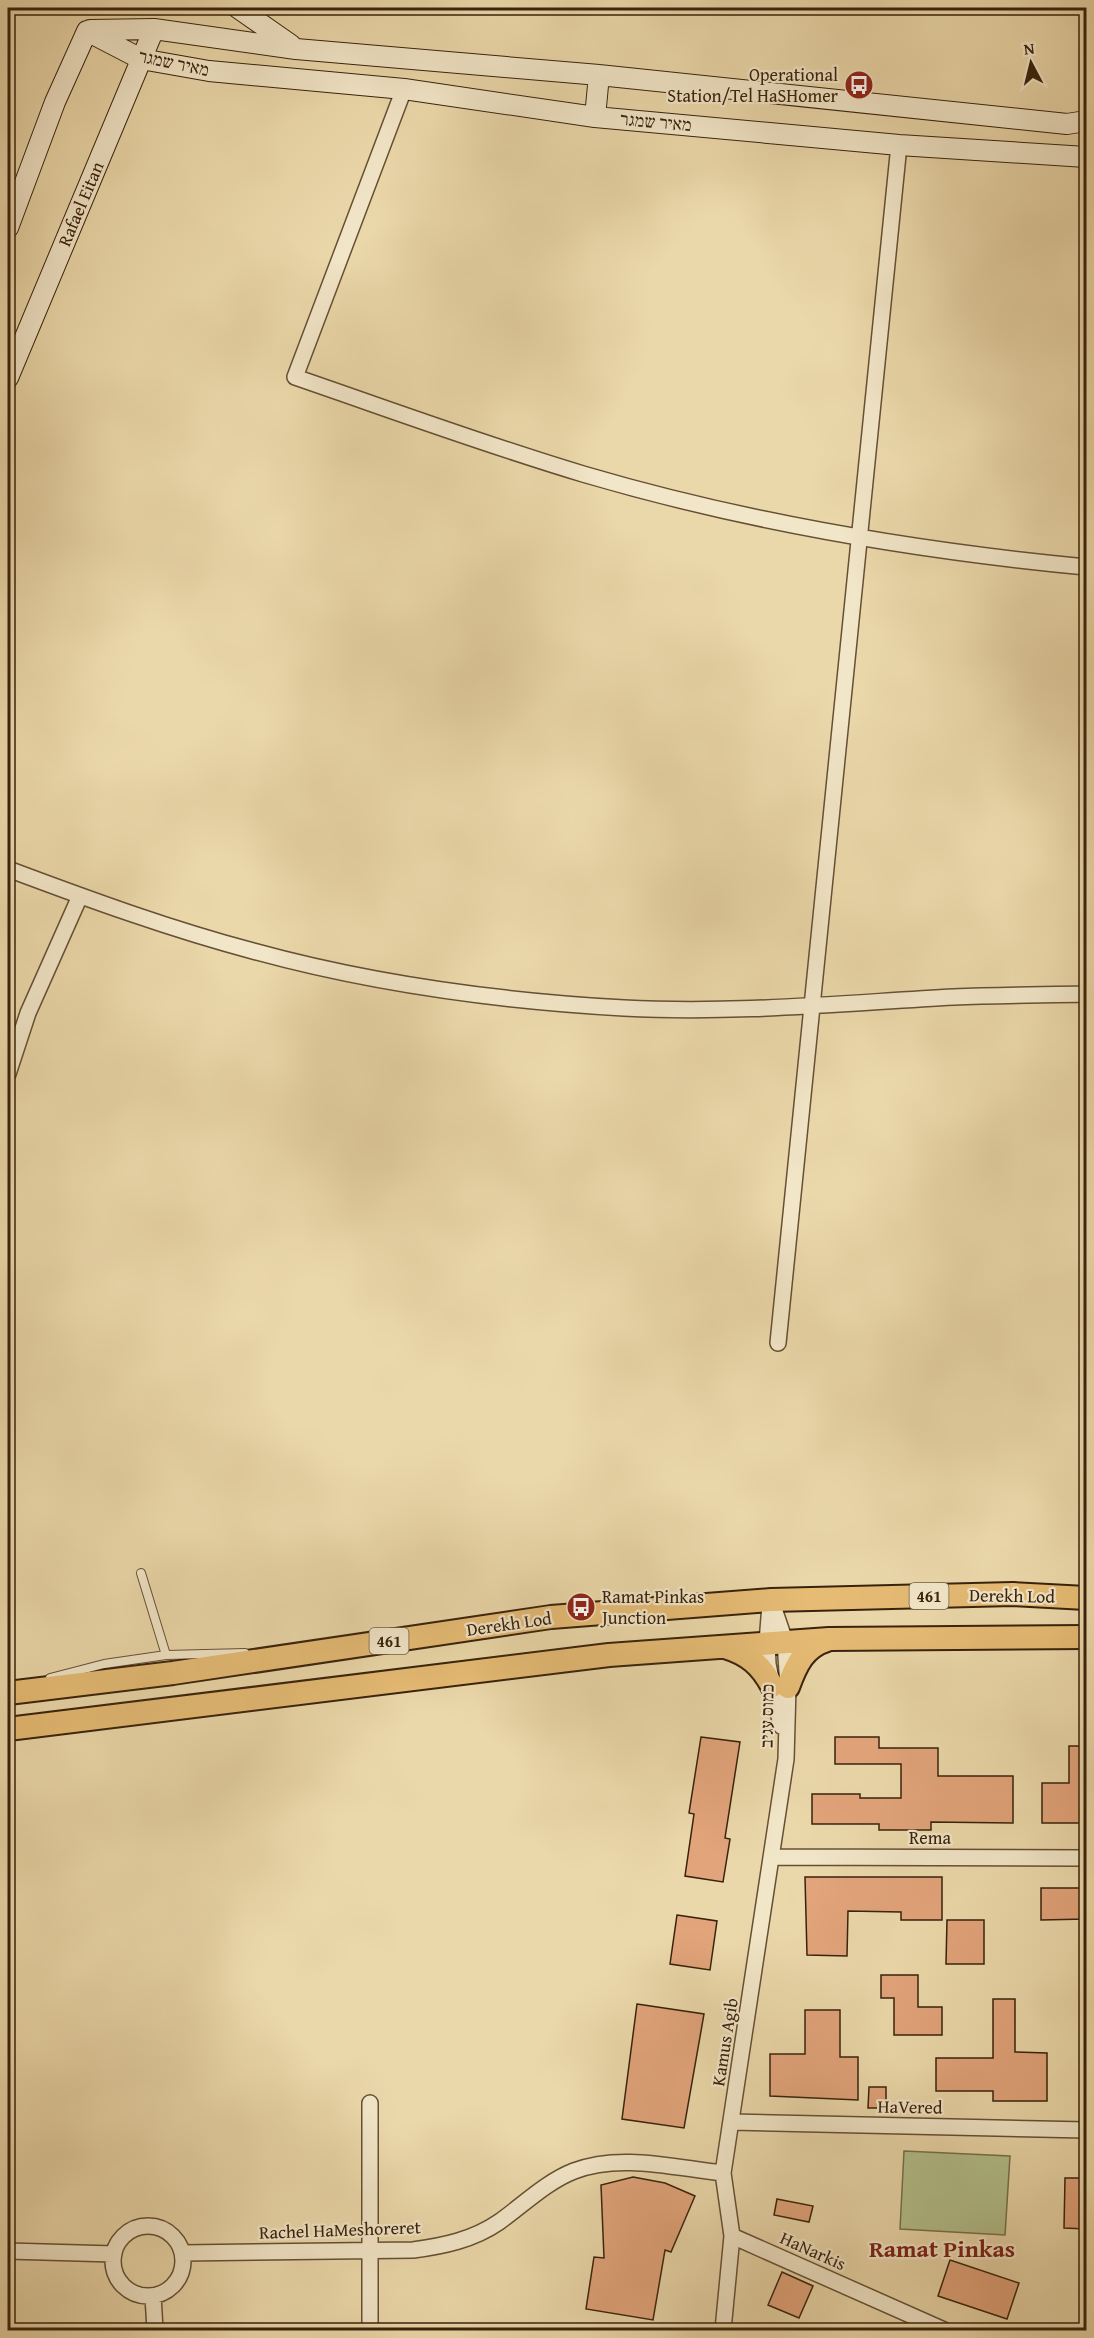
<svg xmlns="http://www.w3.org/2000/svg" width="1094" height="2338" font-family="'Gentium Book Plus','Frank Ruhl Libre',serif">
  <rect width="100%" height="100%" fill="#ebd8aa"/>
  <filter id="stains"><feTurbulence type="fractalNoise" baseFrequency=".00333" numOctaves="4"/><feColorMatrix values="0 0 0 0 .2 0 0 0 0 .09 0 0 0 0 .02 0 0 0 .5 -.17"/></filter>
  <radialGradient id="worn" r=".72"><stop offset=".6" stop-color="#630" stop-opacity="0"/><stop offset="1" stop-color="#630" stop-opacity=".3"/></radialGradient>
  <path fill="#b3c08c" stroke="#76714c" stroke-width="1.5" d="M904,2151l106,5 -5,79 -105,-6z"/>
  <path fill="#e2a47b" stroke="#38220c" stroke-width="1.5" d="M701,1737l39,5 -15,96 5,1 -7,43 -38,-6 9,-62 -5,-1z
    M835,1737h44v11h59v28h75v47l-82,-1v8h-52v-6h-67v-30h48v4h41v-34h-66z
    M1069,1746h17l-1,77h-43v-40h27z
    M805,1877h137v43h-41v-8l-53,-1 -1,45 -40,-1z
    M1041,1888h45v31l-45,1z
    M677,1915l40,6 -7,49 -40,-6z
    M947,1920h37v44h-38z
    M881,1975h37v32h24v28h-48v-37h-13z
    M993,1999h22v53l32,1v48h-54v-10h-57v-33h57z
    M637,2004l67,10 -20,114 -62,-9z
    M805,2010h35v47h18v43l-88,-4v-42h35z
    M869,2087h17v21h-18z
    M633,2177l32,6 30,13 -24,56 -6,-2 -12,70 -67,-11 8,-52 10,1 -3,-73z
    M1065,2178h21v51l-22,-1z
    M777,2199l36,7 -4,16 -35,-7z
    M950,2260l69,23 -12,36 -69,-23z
    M782,2272l31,14 -14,32 -31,-13z"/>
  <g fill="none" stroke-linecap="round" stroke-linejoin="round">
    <g stroke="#655034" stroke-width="10">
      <path id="lane" d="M141,1573l25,82 79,-2
        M50,1678l54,-14 62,-9"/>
    </g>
    <g stroke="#655034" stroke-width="18">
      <path id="street" d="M404,89l-109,288c96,33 191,68 288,97 163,48 335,77 503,93
        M8,869c80,30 162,60 245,82 120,33 246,50 371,57 110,6 220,-5 330,-11 44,-2 88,-2 132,-3
        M8,1074l20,-61 52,-117
        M778,1343l121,-1198
        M770,1605l-3,37 1,22 13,62
        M773,1857l313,1
        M370,2103v227
        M732,2122l354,8
        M113 2261a35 35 0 1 1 70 0a35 35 0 1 1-70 0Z
        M732,2236l212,94
        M8,2251l106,3
        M183,2253l230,-3c30,-4 60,-10 86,-28 24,-17 47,-40 75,-51 46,-18 101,-3 149,2
        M153,2296l2,34
        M723,2330l9,-94 -9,-63 63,-414 2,-72 -3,-46 -14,-41"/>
    </g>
    <g stroke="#38220c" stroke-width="22">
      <path id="secondary" d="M238,8l53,37
        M90,30l64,-1 142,20 303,26 468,49 19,-3
        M87,31l54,28 68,12 195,18 191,28 304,28 187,12
        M595,117l4,-42
        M8,228l47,-126 32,-71
        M8,378l146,-349"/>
    </g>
    <g stroke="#38220c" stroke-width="26">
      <path id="primary" d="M725,1647c23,7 36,18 47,39
        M788,1687c8,-22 16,-40 39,-47
        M8,1693l165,-20 378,-56 220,-17 242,-6 73,4
        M8,1729l601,-74 220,-16 257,-2"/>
    </g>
    <use href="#lane" stroke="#f2e6c8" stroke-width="8"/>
    <use href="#street" stroke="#f2e6c8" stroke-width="15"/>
    <use href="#secondary" stroke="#f2e6c8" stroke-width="20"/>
    <use href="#primary" stroke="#e6bc75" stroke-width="22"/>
  </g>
  <defs>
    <g id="bus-disc" transform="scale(1.5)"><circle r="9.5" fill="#8f2418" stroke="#f2e6c8"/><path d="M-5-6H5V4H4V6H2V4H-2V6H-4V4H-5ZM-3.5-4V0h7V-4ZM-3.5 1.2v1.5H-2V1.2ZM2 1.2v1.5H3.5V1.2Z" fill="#fff"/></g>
  </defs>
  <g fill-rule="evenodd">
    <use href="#bus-disc" x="859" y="85"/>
    <use href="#bus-disc" x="581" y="1607"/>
  </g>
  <g text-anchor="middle" stroke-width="4.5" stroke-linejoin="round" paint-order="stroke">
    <g fill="#f2e6c8" stroke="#705d44" stroke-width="1.5">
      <rect x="909.5" y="1583" width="39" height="26" rx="4.5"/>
      <rect x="369.5" y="1628" width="39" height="26" rx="4.5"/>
    </g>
    <g font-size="16" font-weight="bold" fill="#38220c">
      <text x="929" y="1602">461</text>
      <text x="389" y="1647">461</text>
    </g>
    <g font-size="18" fill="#38220c" stroke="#f2e6c8">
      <text transform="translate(174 63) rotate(12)" y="6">מאיר שמגר</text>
      <text transform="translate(656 122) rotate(5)" y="6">מאיר שמגר</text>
      <text transform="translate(81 204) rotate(-67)" y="6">Rafael Eitan</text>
      <text transform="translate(1012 1596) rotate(1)" y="6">Derekh Lod</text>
      <text transform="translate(509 1624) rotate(-8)" y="6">Derekh Lod</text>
      <text transform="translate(767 1716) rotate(-89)" y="6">כמוס עגיב</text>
      <text x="930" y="1844">Rema</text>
      <text transform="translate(725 2042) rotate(-81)" y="6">Kamus Agib</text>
      <text transform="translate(910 2107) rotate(1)" y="6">HaVered</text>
      <text transform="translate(340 2230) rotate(-2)" y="6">Rachel HaMeshoreret</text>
      <text transform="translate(813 2251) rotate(24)" y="6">HaNarkis</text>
    </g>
    <g font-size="18" fill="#38220c" stroke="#f2e6c8" text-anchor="end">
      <text x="838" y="81">Operational<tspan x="838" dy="21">Station/Tel HaSHomer</tspan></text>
      <text x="602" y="1603" text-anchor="start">Ramat Pinkas<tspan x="602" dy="21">Junction</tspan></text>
    </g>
    <g font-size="24" font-weight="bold" fill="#7a1f14" stroke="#f2e6c8">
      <text x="942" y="2257">Ramat Pinkas</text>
    </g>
  </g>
  <rect width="1094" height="2338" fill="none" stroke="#ebd8aa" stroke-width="30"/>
  <rect x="9" y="9" width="1076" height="2320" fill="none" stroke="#38220c" stroke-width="3"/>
  <rect x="15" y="15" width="1064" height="2308" fill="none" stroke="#38220c" stroke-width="1.5"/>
  <g transform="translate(1031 63) rotate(353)" stroke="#f2e6c8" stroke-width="4.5" paint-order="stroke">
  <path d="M0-4.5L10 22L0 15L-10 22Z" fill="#38220c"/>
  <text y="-9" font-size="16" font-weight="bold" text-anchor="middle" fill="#38220c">N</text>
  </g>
  <rect width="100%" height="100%" filter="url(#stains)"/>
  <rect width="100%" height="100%" fill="url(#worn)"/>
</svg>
